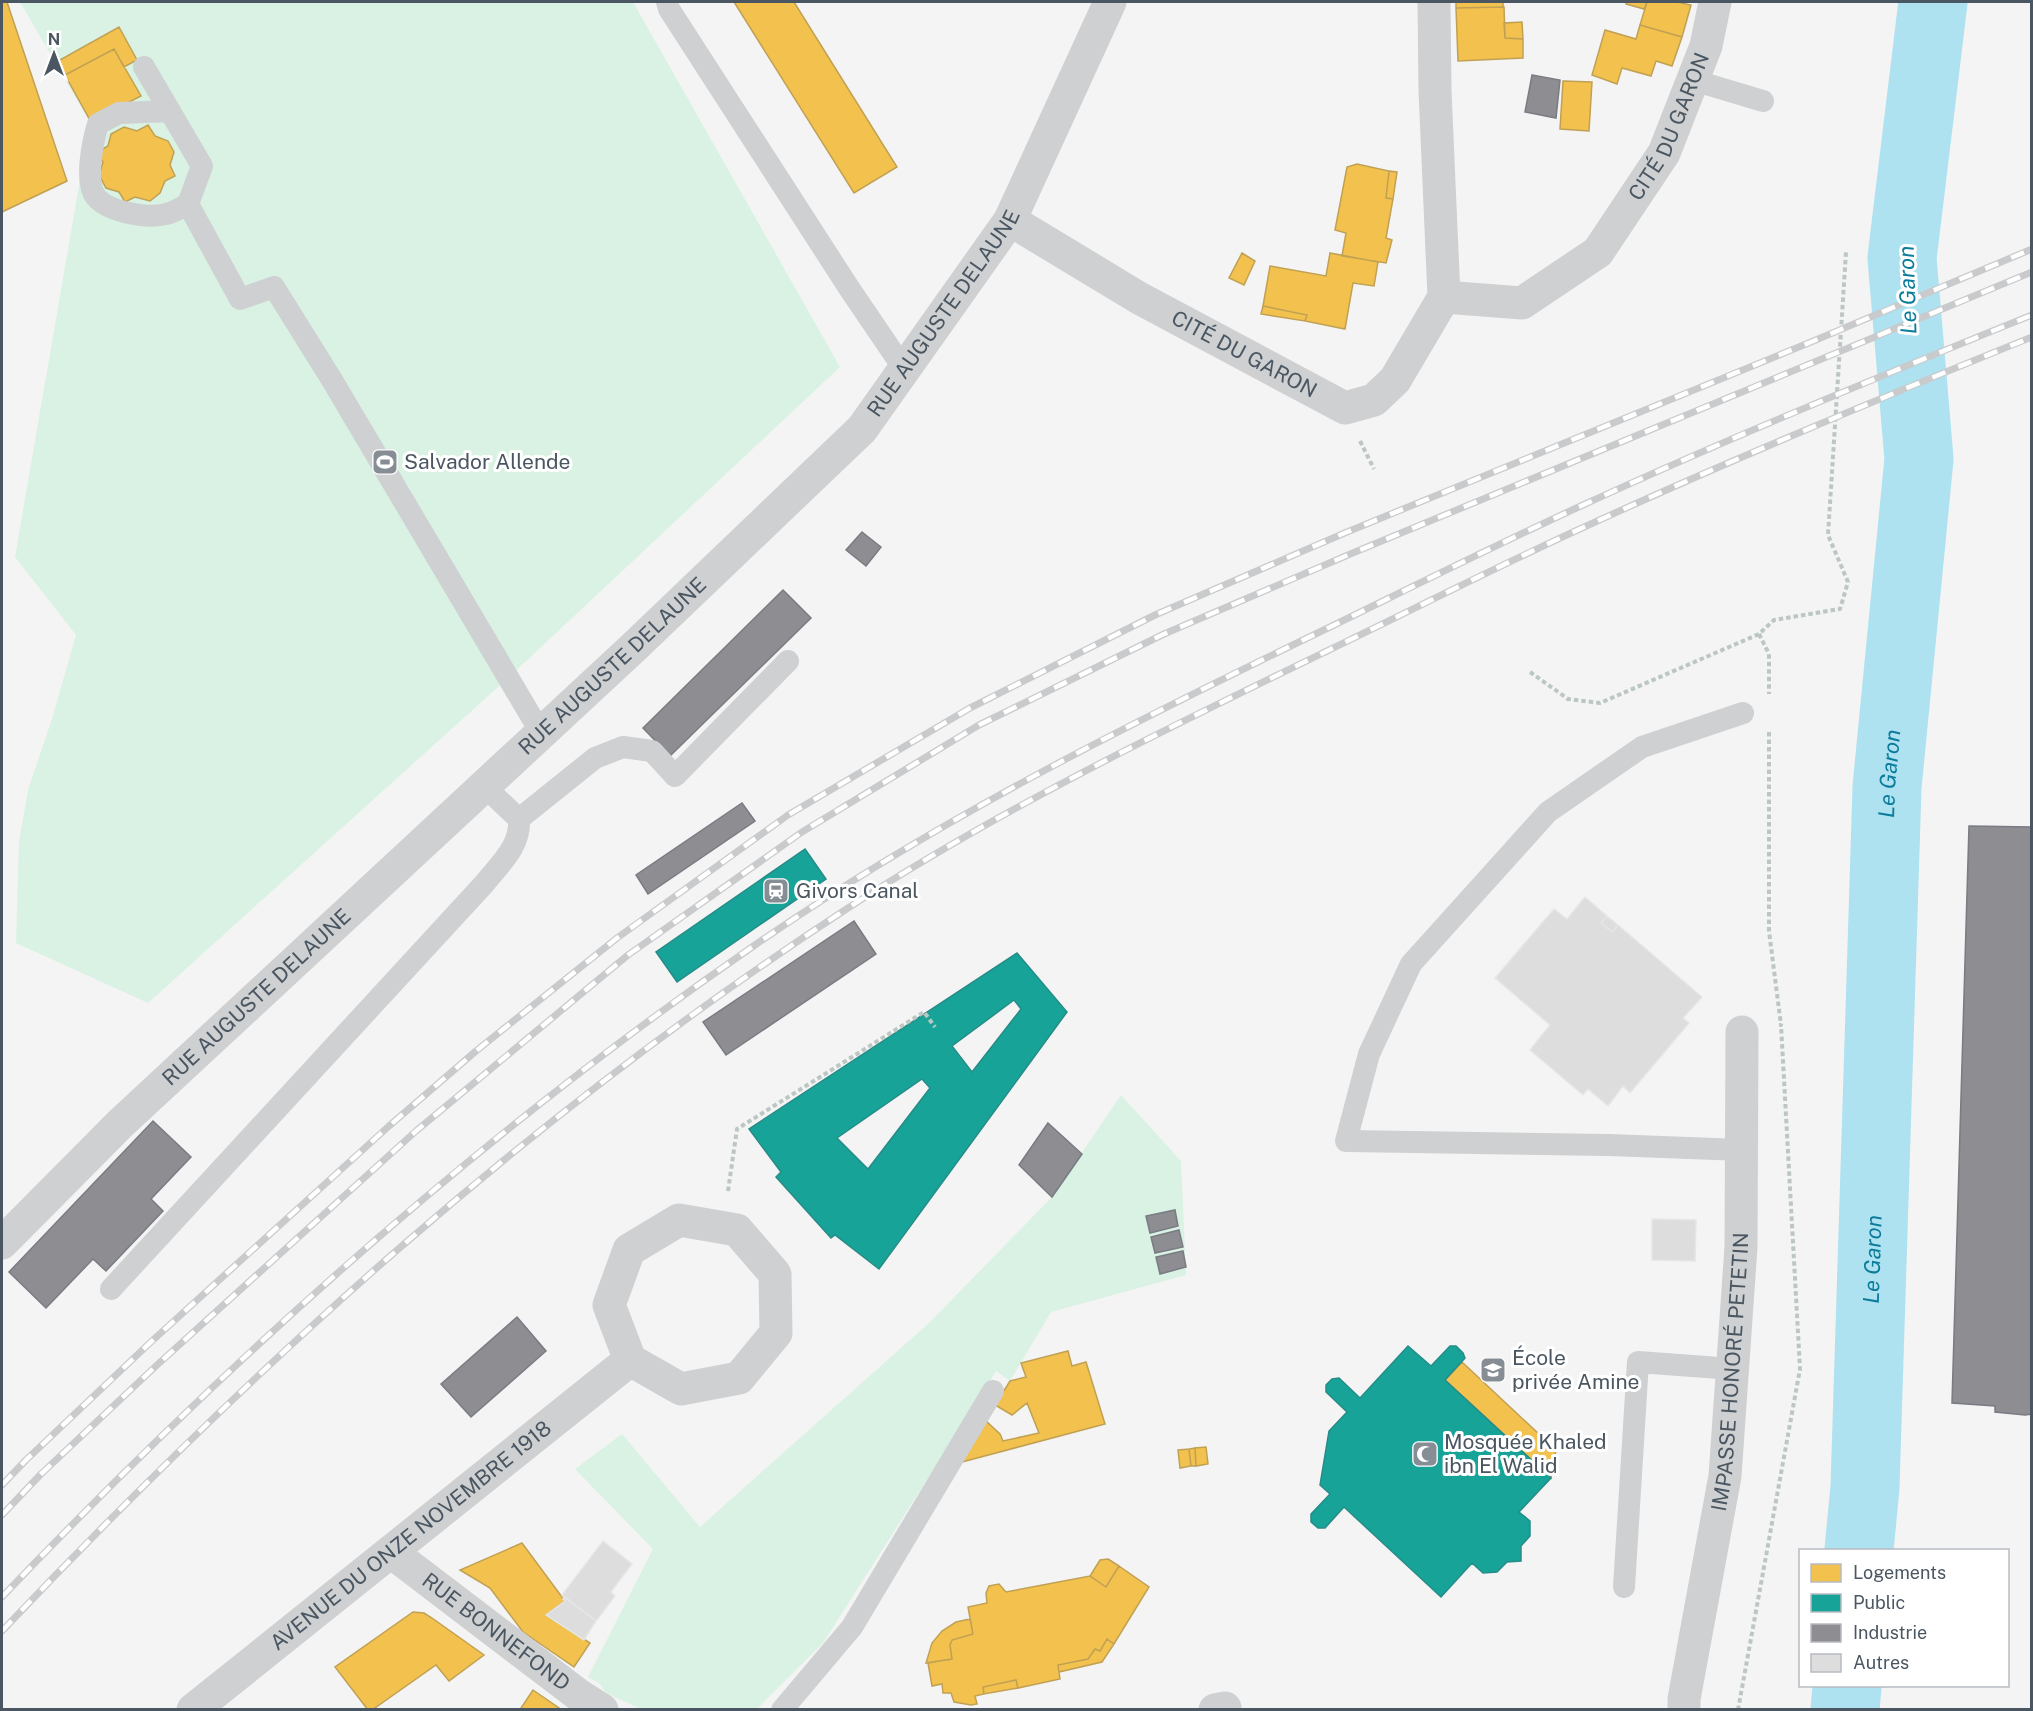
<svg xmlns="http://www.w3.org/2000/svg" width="2033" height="1711" font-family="'Public Sans',sans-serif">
  <rect width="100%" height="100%" fill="#f4f4f4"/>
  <path fill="#d9f2e3" d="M20,2h613l207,365 -332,311 -360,325 -132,-60 3,-101 9,-52 24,-71 24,-84 -61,-78 75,-435z
    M1121,1095l60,66 5,114 -135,37 -41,69 -14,-10 -173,272 -66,66h-116l-35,-16 -7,-10 -11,-6 65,-128 -78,-80 47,-35 78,93 229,-204 123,-126z"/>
  <path fill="#f2c14e" stroke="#c0a154" stroke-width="1.5" d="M2,2h5l60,179 -65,31z
    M734,2h60l103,165 -43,26z
    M1456,2h47v5l-47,1z
    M1627,2h20l-3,7 -18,-5z
    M1647,2h30l14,3 -9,32 -42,-12z
    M1504,7l1,31 18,1v19l-65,3 -2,-53z
    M1522,22l1,17 -18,-1 -1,-15z
    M1640,25l42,12 -10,29 -16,-5 -5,15 -29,-8 -5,16 -25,-9 13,-45 31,9z
    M119,27l18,33 -13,7 -10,-18 -49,26 -7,-14z
    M114,49l27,47 -50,26 -26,-47z
    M1563,81l29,1 -3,49 -29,-2z
    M148,125l7,11 13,5 6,11 -4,13 5,11 -10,5 -5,12 -10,8 -15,-4 -10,5 -6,-10 -13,-4 -7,-13 4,-13 -6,-10 11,-6 3,-12 13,-7 13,4z
    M1357,164l32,7 -3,27 7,1 -7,39 6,2 -6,23 -44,-7 4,-23 -11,-3 12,-63z
    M1389,171l8,1 -4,27 -7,-1z
    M1242,253l13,8 -11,24 -15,-7z
    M1330,253l48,9 -4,24 -21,-3 -8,46 -40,-8 2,-6 -44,-9 7,-40 56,10z
    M1263,306l44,9 -2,6 -44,-7z
    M1068,1351l4,15 14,-4 19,62 -143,38 24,-41 14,13 3,7 36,-8 -12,-30 -15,12 -17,-10 15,-24 16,-4 -5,-14z
    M1462,1362l94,88 -5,28 -106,-98z
    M1206,1447l2,17 -12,2 -1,-18z
    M1195,1448l1,18h-5l-2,-17z
    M1189,1449l2,17 -11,2 -2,-18z
    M522,1543l43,58 -19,14 44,28 -16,24 -51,-35 -33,-44 -30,-18z
    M1108,1559l11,7 -13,21 -16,-11 10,-16z
    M1119,1566l30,21 -35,57 -7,-5 -7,12 -5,-2 -7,10 -30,6 2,14 -42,9 -2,-8 -33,7 1,7 -9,2 2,8 -6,1 -17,-3 -3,-9h-8l-1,-9 -10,2 -4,-23 24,-4 -2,-14 2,-5 21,-6 -5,-27 19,-4 -1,-10 3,-7 10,-2 7,8 84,-16 16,11z
    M413,1612l11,1 8,5 52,37 -35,26 -13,-16 -64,45h-4l-33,-43z
    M970,1619l3,15 -21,6 -2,5 2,14 -26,4 6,-20 10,-12 14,-9z
    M1107,1639l7,5 -12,18 -43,10 -1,-7 30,-6 7,-10 5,2z
    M1016,1680l2,8 -34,6 -1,-7z
    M533,1690l29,20h-40l-1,-2z"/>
  <path fill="#17a398" stroke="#268c88" stroke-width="1.5" fill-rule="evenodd" d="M805,849l21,30 -149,103 -21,-30z
    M1017,953l50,59 -188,257 -44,-34 -4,3 -55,-61 5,-5 -32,-43zM1014,1000l7,9 -49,63 -20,-26zM922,1079l8,9 -62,81 -31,-31z
    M1408,1346l23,20 19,-20h6l7,7 2,5 -20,22 106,98 -32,34 11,9v15l-9,10v15l-14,1 -10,10 -14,1 -11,-10 -31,34 -97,-90 -19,21h-7l-7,-6v-8l19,-20 -10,-9 9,-54 18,-19 -21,-20v-7l6,-6 7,-1 21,20z"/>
  <path fill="#8d8d92" stroke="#797c83" stroke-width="1.5" d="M1532,75l28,5 -4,38 -31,-6z
    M862,532l19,15 -15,19 -20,-16z
    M783,590l28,28 -141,138 -27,-28z
    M742,803l13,18 -107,73 -12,-19z
    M1969,826l63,1v587l-7,1 -30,-3v-6l-43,-3z
    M854,921l22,33 -150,101 -23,-33z
    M153,1121l38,36 -40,42 12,12 -57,60 -13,-12 -47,49 -37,-36z
    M1048,1123l34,31 -30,43 -33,-32z
    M1175,1210l3,16 -28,7 -4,-17z
    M1179,1230l4,17 -28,6 -4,-16z
    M1183,1251l3,16 -26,7 -4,-17z
    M517,1317l29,34 -75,66 -30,-33z"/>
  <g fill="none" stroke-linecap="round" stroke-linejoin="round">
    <g stroke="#aee2f0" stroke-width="69">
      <path id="s1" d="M1859,1550l6,-63 22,-700 32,-328 -17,-201 31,-256"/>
      <path d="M1845,1710l2,-24"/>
    </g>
  </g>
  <path fill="#ddddde" stroke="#e5e6e7" stroke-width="1.5" d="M1585,897l22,19 -6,7 11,9 6,-7 84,72 -19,21 6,5 -59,70 -7,-7 -15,20 -20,-17 -5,6 -53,-45 20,-25 -55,-47 59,-69 13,10z
    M1607,916l11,9 -6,7 -11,-9z
    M1652,1219l44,1 -1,41 -43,-1z
    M603,1541l29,23 -21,28 4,4 -19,25 -34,-26z
    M565,1597l31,24 -12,19 -38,-25 19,-14 -2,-2z"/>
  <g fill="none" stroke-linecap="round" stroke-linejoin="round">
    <path stroke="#bcc7c4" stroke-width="4" stroke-dasharray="4.5 3" stroke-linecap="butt" d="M1360,441l14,28
      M1759,634l10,20v40
      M1530,672l38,27 32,4 159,-69 15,-14 66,-11 8,-27 -20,-47 18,-283
      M1769,732v199l12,94h-2
      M728,1191l9,-62 187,-117 11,15
      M1738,1710l62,-341 -19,-344"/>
    <path stroke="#ced0d2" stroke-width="22" d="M667,2l2,7 180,279 55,81
      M144,67l58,99 -14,38 52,95 34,-12 58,93 209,353
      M1693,80l70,21
      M170,111l-51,2 -21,11c-5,16 -14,59 -2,73 12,15 52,22 70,17 7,-1 15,-6 22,-10
      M519,819l76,-61 28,-11 29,4 23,25 113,-115
      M1742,1150l-133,-5 -263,-4 23,-87 42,-90 137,-152 94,-65 101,-34
      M111,1289l373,-405c16,-20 37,-38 35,-65l-34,-32
      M1624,1587l14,-225 95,7
      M782,1710l70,-83 141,-236"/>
    <g stroke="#ced0d2" stroke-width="33">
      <path id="s2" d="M1434,2l1,89 9,206 78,6 76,-51 66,-99 42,-107 9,-44"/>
      <path id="s3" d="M1010,220l129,78 206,110 29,-8 21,-20 49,-83"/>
      <path d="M679,1220l58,10 38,44 1,59 -37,45 -58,11 -51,-29 -21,-55 20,-55z"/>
      <path id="s4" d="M2,1243l118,-119 514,-477 228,-218 148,-209 100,-218"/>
      <path id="s5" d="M391,1552l189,144 22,14"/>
      <path id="s6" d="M193,1710l437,-350"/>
      <path d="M1215,1710l10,-2"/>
      <path id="s7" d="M1684,1710v-11l41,-223 16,-229 1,-215"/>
    </g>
    <g stroke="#c9cacc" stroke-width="7">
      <path id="rail" d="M2,1485l24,-25 127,-120 236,-214 87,-75 141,-113 171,-123 182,-107 185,-93 192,-83 464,-190 221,-93
        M2,1515l39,-41 116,-109 259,-234 212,-176 174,-123 177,-107 185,-91 191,-82 677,-280
        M2,1597c230,-241 479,-463 753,-652 181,-125 378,-223 575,-318 84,-41 168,-83 253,-122 148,-68 298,-129 449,-190
        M2,1631c255,-269 531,-518 843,-721 153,-100 319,-180 484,-260 87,-42 175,-87 264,-127 144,-66 291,-126 439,-186"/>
    </g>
    <use href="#rail" stroke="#fff" stroke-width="4.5" stroke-dasharray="14" stroke-linecap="butt"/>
  </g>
  <defs>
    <g id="stadium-square" transform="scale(1.35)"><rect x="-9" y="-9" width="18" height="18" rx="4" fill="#868d94" stroke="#fff"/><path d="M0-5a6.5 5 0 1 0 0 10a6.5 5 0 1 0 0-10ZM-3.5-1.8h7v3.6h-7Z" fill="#fff"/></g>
    <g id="station-square" transform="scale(1.35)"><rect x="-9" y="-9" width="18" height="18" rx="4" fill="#868d94" stroke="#fff"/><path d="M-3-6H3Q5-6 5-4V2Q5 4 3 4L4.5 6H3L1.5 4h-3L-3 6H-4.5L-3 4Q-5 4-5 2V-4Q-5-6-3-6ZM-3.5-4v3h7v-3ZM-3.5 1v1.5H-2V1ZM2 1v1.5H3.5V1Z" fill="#fff"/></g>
    <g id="school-square" transform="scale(1.35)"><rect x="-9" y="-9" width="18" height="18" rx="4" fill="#868d94" stroke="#fff"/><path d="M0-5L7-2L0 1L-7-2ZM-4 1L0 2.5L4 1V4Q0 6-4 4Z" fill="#fff"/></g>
    <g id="mosque-square" transform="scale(1.35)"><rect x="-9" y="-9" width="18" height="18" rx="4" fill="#868d94" stroke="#fff"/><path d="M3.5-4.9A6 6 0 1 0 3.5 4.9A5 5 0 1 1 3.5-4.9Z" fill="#fff"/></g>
  </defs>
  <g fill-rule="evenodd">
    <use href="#stadium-square" x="385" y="462"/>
    <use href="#station-square" x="776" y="891"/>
    <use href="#school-square" x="1493" y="1370"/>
    <use href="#mosque-square" x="1425" y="1454"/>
  </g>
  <g text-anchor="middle" stroke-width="6" stroke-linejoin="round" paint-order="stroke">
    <g font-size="21" fill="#4a5661" stroke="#fff">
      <text dy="7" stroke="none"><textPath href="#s2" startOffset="610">CITÉ DU GARON</textPath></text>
      <text dy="7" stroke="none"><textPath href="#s4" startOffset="1326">RUE AUGUSTE DELAUNE</textPath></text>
      <text dy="7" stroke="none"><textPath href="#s3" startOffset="270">CITÉ DU GARON</textPath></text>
      <text dy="7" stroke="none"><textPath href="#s4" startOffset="840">RUE AUGUSTE DELAUNE</textPath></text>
      <text dy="7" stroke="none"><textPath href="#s4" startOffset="354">RUE AUGUSTE DELAUNE</textPath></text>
      <text dy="7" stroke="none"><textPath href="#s7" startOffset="342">IMPASSE HONORÉ PETETIN</textPath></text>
      <text dy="7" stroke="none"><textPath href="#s6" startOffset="279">AVENUE DU ONZE NOVEMBRE 1918</textPath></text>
      <text dy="7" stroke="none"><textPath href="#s5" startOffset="132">RUE BONNEFOND</textPath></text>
    </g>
    <g font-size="21" fill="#4a5661" stroke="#fff" text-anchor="start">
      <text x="404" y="469">Salvador Allende</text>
      <text x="796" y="898">Givors Canal</text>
      <text x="1512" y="1365">École<tspan x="1512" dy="24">privée Amine</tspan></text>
      <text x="1444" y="1449">Mosquée Khaled<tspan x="1444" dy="24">ibn El Walid</tspan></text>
    </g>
    <g font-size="22" font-style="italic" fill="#0c7c9b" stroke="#fff">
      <text transform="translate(1907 290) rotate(-92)" y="8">Le Garon</text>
      <text dy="8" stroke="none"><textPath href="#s1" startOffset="777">Le Garon</textPath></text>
      <text dy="8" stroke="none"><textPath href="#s1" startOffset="291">Le Garon</textPath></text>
    </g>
  </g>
  <rect width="2033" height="1711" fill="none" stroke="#4a5661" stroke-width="6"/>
  <rect x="1799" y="1549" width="210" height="138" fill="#ffffff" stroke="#b7bbc0" stroke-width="1.5"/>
  <rect x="1811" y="1564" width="30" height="18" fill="#f2c14e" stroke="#b7bbc0" stroke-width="1.5"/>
  <text x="1853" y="1579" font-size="18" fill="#4a5661">Logements</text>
  <rect x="1811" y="1594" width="30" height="18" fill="#17a398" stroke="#b7bbc0" stroke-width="1.5"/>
  <text x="1853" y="1609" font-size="18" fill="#4a5661">Public</text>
  <rect x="1811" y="1624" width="30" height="18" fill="#8d8d92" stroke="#b7bbc0" stroke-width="1.5"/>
  <text x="1853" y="1639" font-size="18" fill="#4a5661">Industrie</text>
  <rect x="1811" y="1654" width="30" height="18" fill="#ddddde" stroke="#b7bbc0" stroke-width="1.5"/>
  <text x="1853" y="1669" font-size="18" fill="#4a5661">Autres</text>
  <g transform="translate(54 54)" stroke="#ffffff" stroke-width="4.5" paint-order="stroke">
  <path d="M0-4.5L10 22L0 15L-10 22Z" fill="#4a5661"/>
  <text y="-9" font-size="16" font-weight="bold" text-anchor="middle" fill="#4a5661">N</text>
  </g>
</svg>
